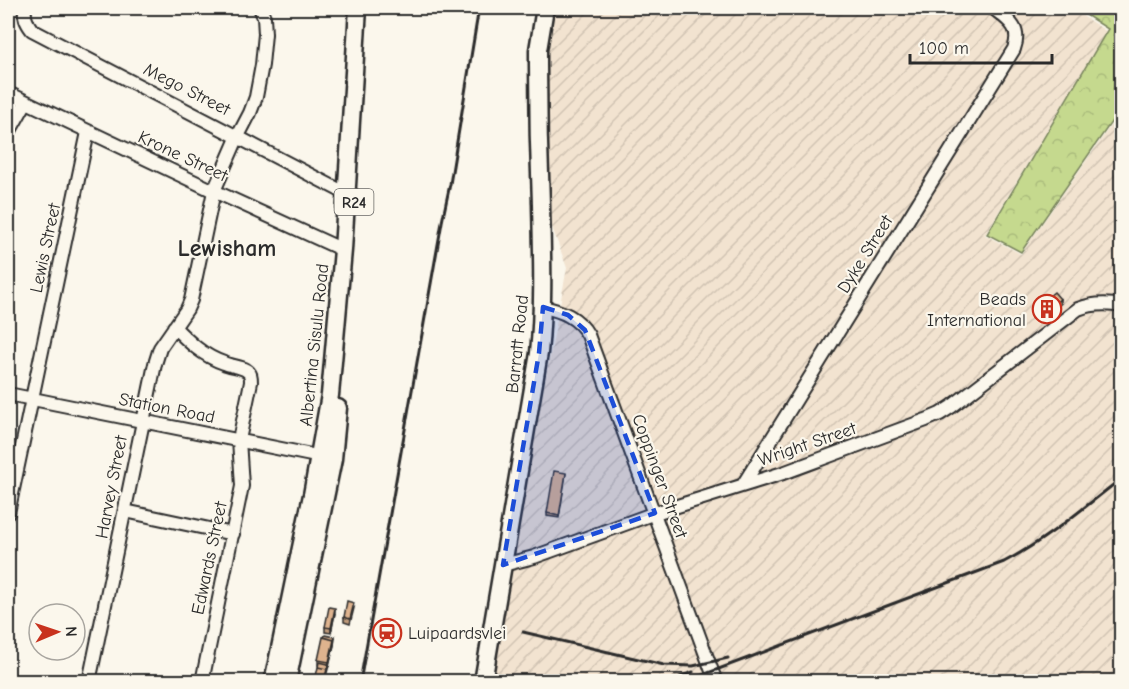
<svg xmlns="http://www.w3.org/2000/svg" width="1129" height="689" font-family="'Comic Neue',sans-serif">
  <defs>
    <pattern id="industrial-furrows" width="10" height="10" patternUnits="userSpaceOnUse" patternTransform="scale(1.5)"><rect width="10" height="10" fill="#f2e3d0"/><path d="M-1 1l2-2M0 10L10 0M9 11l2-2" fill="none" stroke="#d0c3b3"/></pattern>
    <pattern id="park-crowns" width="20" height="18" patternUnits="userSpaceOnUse" patternTransform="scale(1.5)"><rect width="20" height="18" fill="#c5d98e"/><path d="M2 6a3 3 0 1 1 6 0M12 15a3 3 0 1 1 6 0" fill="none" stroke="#a9ba7b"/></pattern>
  </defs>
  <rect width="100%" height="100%" fill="#fbf7ec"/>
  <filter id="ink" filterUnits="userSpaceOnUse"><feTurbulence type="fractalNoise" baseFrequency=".0167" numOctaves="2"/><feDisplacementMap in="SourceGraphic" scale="12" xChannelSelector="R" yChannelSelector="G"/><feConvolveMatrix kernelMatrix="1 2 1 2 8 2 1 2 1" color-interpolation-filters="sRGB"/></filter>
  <g filter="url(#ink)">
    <path fill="url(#industrial-furrows)" d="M553,8h517l36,23 -121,204 36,19 100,-143v570l-630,1 19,-119 57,-295 -18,-49 -3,-177z"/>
    <path fill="url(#park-crowns)" stroke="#78825c" stroke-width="1.5" d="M1075,8h46v100l-100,144 -34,-18 121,-205z"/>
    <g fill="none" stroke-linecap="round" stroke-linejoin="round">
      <g stroke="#2b2b2b" stroke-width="16">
        <path id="minor" d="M25,8c-1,9 1,14 7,22l315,164 6,1
          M8,93l206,98 129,59
          M8,134l18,-32
          M543,307c19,4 35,10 45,28l128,347
          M174,327c15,15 29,29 50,36 6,3 16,3 22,7 5,3 5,7 5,12l-12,58 3,46 -40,196
          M8,394l318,64
          M743,485l271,-436c8,-22 -6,-29 -21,-41
          M125,511l108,23
          M8,513l80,-381
          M503,565l31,-8 121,-44 128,-40 143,-53 14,-6 11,-7 127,-98c15,-6 28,-6 44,-3
          M89,682l66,-318 5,-16 27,-39 4,-9 23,-109 24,-55 12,-23 6,-16 6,-32 3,-31 -1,-17 -4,-9"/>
      </g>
      <g stroke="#2b2b2b" stroke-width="21">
        <path id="major" d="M273,682l39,-187 18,-100 13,-145 15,-242
          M287,682l46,-223 5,-51
          M483,682l56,-329c5,-50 3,-99 2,-149 -2,-46 -3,-92 -3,-139v-15l7,-42"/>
      </g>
      <use href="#minor" stroke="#fbf7ec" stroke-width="12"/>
      <use href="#major" stroke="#fbf7ec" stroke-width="16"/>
      <path stroke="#2b2b2b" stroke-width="3" d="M523,632l141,33 29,1 35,-8
        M360,682l82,-460 8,-38 29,-176
        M667,682l26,-10
        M684,682l320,-120c44,-23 79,-54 118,-84"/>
    </g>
    <path fill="#bf9a7a" stroke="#2b2b2b" stroke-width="1.5" d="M1060,304l-20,16 -5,-7v-5z
      M566,473l-7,45 -12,-2v-3z
      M354,608l-4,16 -6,-2v-5z
      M335,613l-4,20 -6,-1v-5z
      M335,637l-1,8 -9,36 -7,-16v-5z"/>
    <path fill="#9b7d63" stroke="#2b2b2b" stroke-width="1.5" d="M1060,299v5l-20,16v-5z
      M335,608v5l-4,20v-5z
      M335,637l-1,8 -5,22v-5z"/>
    <path fill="#deb38e" stroke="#2b2b2b" stroke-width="1.5" d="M1054,292l6,7 -20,16 -5,-7z
      M554,471l12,2 -7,43 -12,-3z
      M347,601l7,2 -4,16 -6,-2z
      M329,607l6,1 -4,20 -6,-1z
      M325,635l10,2 -1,3 -10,-3z
      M323,637l11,3 -5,22 -11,-2z
      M319,662l9,2 -1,7v-2l-9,-2z
      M318,667l9,2 -3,12h-9z"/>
  </g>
  <path fill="#1d4ed8" fill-opacity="0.2" stroke="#1d4ed8" stroke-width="4.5" stroke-dasharray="12 8" stroke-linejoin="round" d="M543,307l25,8 17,15 70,183 -152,52 36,-212z"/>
  <defs>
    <g id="building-ring" transform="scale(1.5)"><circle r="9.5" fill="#fbf7ec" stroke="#c8321e" stroke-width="1.5"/><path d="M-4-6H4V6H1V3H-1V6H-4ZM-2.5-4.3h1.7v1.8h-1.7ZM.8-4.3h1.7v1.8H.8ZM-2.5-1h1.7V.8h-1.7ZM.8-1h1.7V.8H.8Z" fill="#c8321e"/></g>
    <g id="station-ring" transform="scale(1.5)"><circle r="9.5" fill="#fbf7ec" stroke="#c8321e" stroke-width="1.5"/><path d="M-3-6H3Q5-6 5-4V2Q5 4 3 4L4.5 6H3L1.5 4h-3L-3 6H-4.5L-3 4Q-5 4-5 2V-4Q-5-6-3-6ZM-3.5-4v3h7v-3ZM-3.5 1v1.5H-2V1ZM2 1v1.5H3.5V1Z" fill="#c8321e"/></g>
  </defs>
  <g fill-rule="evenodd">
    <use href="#building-ring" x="1047" y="309"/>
    <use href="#station-ring" x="387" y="633"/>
  </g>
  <g text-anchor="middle" stroke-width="4.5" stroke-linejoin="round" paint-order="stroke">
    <rect fill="#fbf7ec" stroke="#696865" stroke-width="1.5" x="334.5" y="189" width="39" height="26" rx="4.5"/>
    <g font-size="16" font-weight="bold" fill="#2b2b2b">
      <text x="354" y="208">R24</text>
    </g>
    <g font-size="18" fill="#2b2b2b" stroke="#fbf7ec">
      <text transform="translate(187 89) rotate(27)" y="6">Mego Street</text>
      <text transform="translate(183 156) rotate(25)" y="6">Krone Street</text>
      <text transform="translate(45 248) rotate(-78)" y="6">Lewis Street</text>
      <text transform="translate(865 254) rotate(-58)" y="6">Dyke Street</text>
      <text transform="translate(517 344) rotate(-84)" y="6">Barratt Road</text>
      <text transform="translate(314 345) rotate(-84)" y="6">Albertina Sisulu Road</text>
      <text transform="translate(167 408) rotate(11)" y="6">Station Road</text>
      <text transform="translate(807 444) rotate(-19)" y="6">Wright Street</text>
      <text transform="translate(660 476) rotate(70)" y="6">Coppinger Street</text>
      <text transform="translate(111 487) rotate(-79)" y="6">Harvey Street</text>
      <text transform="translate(209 558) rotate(-78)" y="6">Edwards Street</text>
    </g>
    <g font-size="18" fill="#2b2b2b" stroke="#fbf7ec" text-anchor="end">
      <text x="1026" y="305">Beads<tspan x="1026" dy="21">International</tspan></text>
      <text x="408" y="639" text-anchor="start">Luipaardsvlei</text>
    </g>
    <g font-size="24" font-weight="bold" fill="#2b2b2b" stroke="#fbf7ec">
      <text x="227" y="256">Lewisham</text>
    </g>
  </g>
  <rect width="1129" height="689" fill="none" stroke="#fbf7ec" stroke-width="30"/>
  <rect x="15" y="15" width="1099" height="659" fill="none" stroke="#2b2b2b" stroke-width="2" filter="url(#ink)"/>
  <g transform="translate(57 632) rotate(88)"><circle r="28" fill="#fbf7ec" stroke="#a8a59f" stroke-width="1.5"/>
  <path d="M0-4.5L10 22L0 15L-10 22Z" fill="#c8321e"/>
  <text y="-9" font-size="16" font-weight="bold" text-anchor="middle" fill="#2b2b2b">N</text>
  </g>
  <path d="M910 54v9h142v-9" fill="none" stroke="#2b2b2b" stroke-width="3"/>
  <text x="919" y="54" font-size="18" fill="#2b2b2b" stroke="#fbf7ec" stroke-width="4.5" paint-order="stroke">100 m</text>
</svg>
